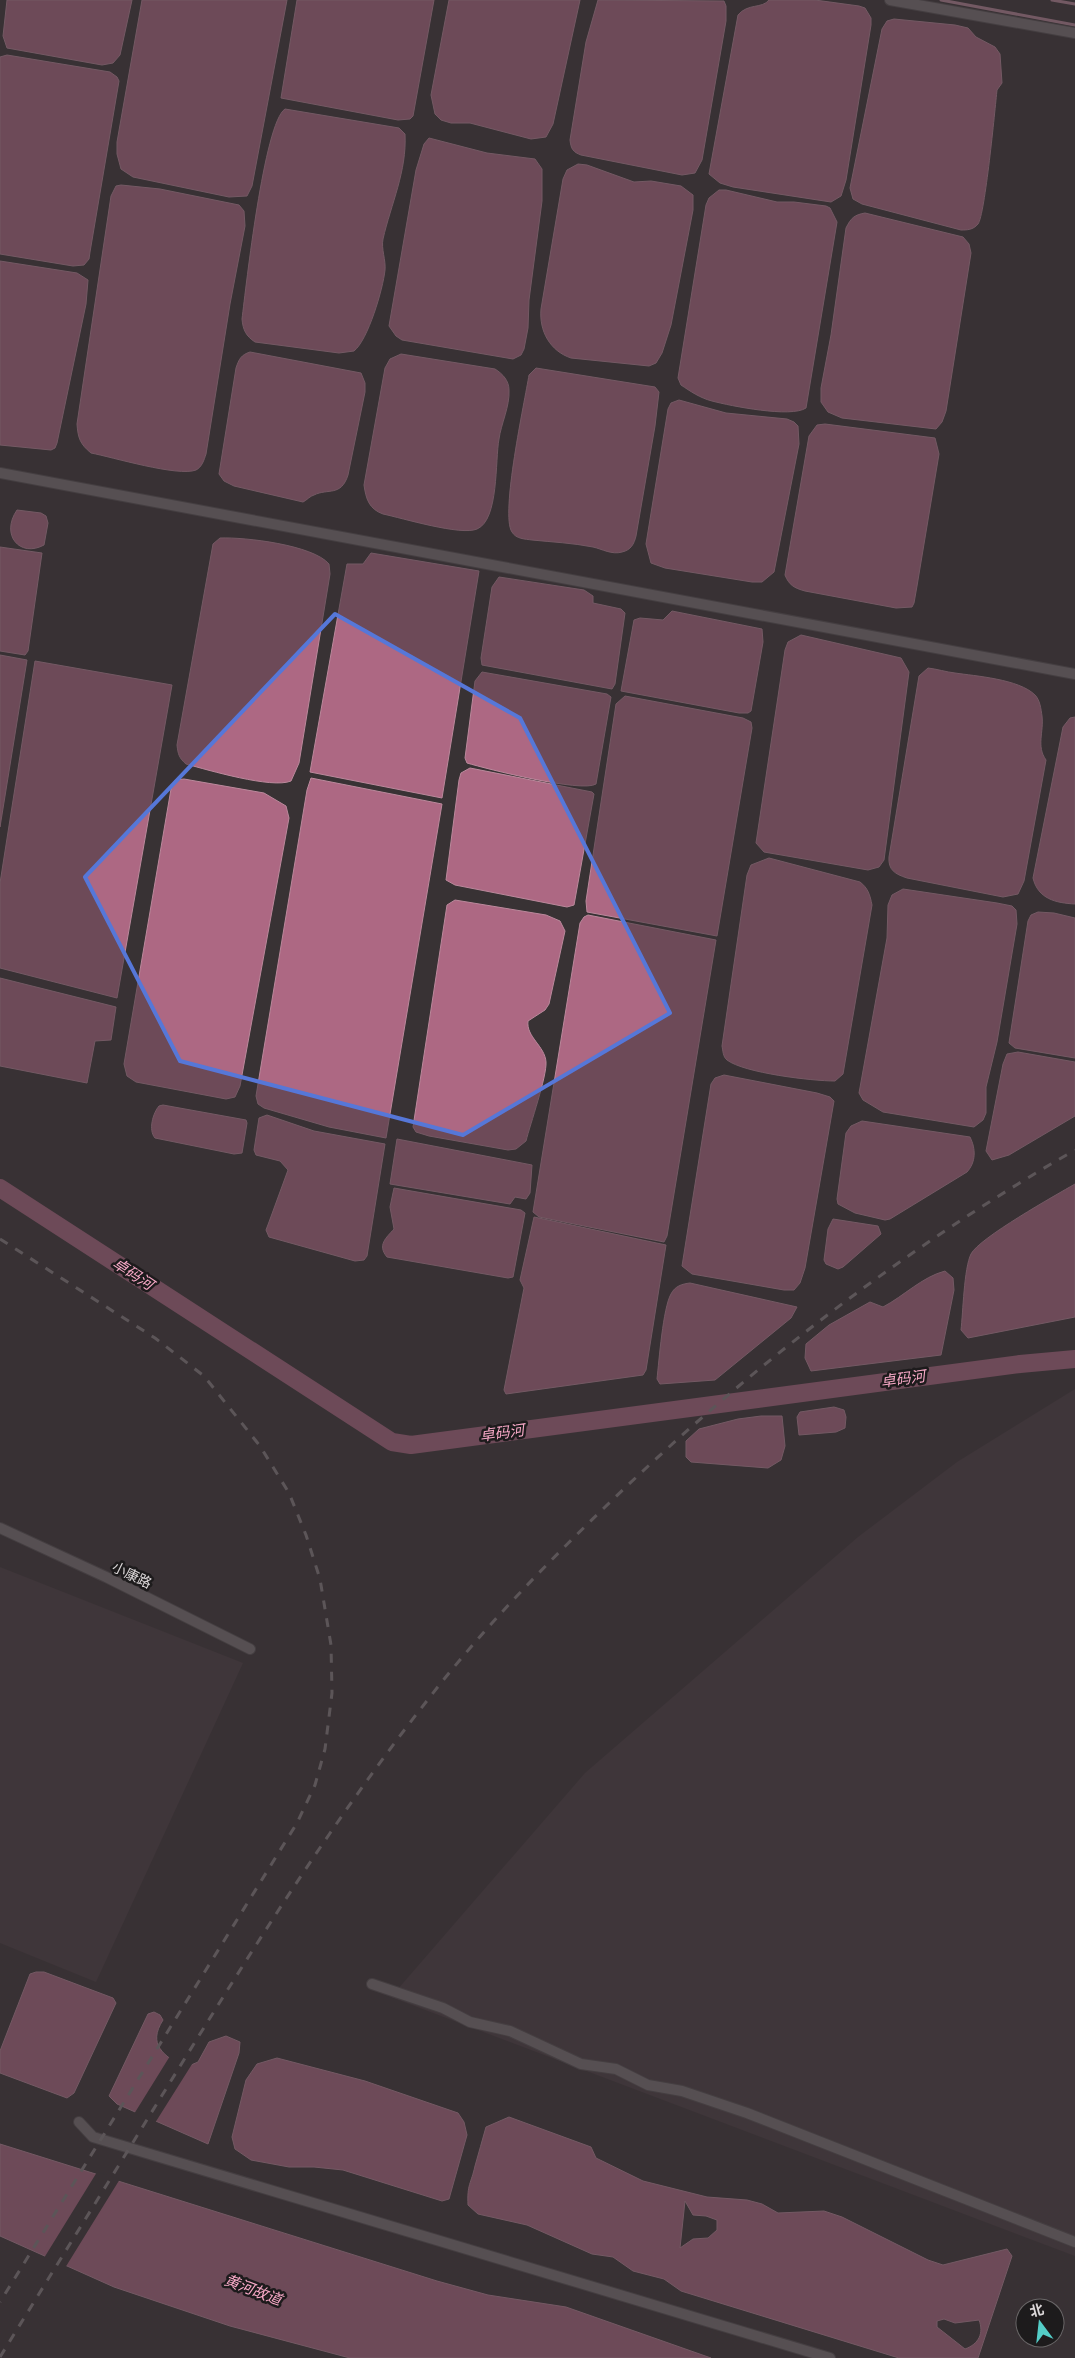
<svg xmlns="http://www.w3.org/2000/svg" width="1075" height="2358" font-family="Rubik,'Noto Sans SC',sans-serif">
  <rect width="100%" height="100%" fill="#383234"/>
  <path fill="#483c40" d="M1075,1389v867l-684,-259 194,-224 273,-236 99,-75z
    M0,1567l243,96 -147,319 -96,-39z"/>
  <path fill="#ad6883" stroke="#bb899c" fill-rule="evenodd" d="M7,0h125l-12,55 -7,8 -11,2 -95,-17 -4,-12z
    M142,0h145l-35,186 -5,10 -18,1 -96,-20 -12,-8 -4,-15v-12z
    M297,0h137l-21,116 -3,3 -12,1 -117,-22z
    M449,0h131l-27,124 -7,13 -15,2 -61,-16h-19l-10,-3 -6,-6 -4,-19z
    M598,0l126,1 2,5v15l-24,139 -7,13 -13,2 -101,-20c-8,-3 -10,-6 -11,-15l16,-98z
    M769,0h46l44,6 6,2 6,10v7l-25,155 -5,16 -10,6 -98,-15 -13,-4 -11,-9 29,-159c10,-12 24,-6 31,-15z
    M894,19l61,6 13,3 8,9 19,10 5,7 2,29 -5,7c-2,19 -12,125 -19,134 -5,6 -11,6 -17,6l-99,-26 -9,-5 -3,-11 32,-159 5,-8z
    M7,55l103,17 7,5 2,4 -29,171 -1,7 -5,6 -11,1 -73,-12v-197z
    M285,109l114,19 6,6c2,37 -14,70 -22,105 -2,10 3,21 2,31 -2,19 -17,70 -31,81l-15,2 -84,-11c-9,-6 -12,-12 -13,-23 4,-32 22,-196 43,-210z
    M429,138l58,15 48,6 7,10v32l-13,99 -1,28 -4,21 -3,6 -8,4 -111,-19 -6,-4 -7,-10 27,-156 8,-26z
    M578,164l9,1 47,17 17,-1 30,5 12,9v15l-22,115 -9,28 -6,10 -7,3 -78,-8c-21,-7 -32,-27 -30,-49l22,-130 4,-9z
    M121,185l39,4 79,16 5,6 1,15 -15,78 -24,150c-2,6 -4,13 -10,16 -18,7 -84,-13 -105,-17 -11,-9 -13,-15 -14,-29l34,-228 5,-10z
    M719,190h7l51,12h17l32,4 4,2 7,14 -31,186c-15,10 -75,-2 -94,-7 -12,-3 -22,-10 -31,-16l-3,-7 28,-173 3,-7z
    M865,213l98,24 6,7 2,9 -25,158 -4,11 -6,7 -94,-11 -14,-6 -7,-10v-14l10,-53 15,-107c5,-10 8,-13 19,-15z
    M0,261l77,12 11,7 -2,24 -29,139 -2,5 -4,2 -51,-5z
    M250,352l111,21 4,10v9l-17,83c-7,22 -20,13 -34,20 -4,1 -7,5 -11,7l-69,-16 -10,-5 -5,-7 17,-106c3,-9 5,-13 14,-16z
    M401,354l94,15c8,5 14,12 14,21 1,16 -8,34 -10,49 -4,21 0,81 -22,90 -16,7 -75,-11 -94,-15 -14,-5 -17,-15 -19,-29l21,-117 5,-9z
    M536,368l119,19 4,5 -4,34 -19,110c-2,8 -5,14 -14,16 -10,3 -20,-3 -29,-5 -20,-4 -41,-5 -61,-7 -7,-1 -16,-1 -20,-8 -12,-17 13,-132 17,-157z
    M679,400l47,13 61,6 7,3 4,4 1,18 -25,128 -12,10h-10l-87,-14 -14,-5 -5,-19 22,-135 3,-6z
    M825,424l110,14 4,16 -22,132 -3,17 -2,4 -16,1 -91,-17c-11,-3 -16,-6 -20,-16l24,-139 8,-11z
    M17,510l24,3 5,3 2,7 -4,22c-24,13 -44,-10 -27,-35z
    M220,538c25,-1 93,7 109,26l1,10 -31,189 -8,18c-19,8 -83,-11 -105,-17 -7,-6 -8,-10 -9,-19l36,-201z
    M0,547l42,6 -14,98 -3,4 -25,-4z
    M371,553l108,18 -37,227 -132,-26 37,-208h16z
    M499,577l85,13 9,6v7l28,6 4,4 -10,71 -3,5 -130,-24 -1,-7 11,-71z
    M672,611l90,18 1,13 -12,69 -3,2h-9l-118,-22 13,-71 6,-2 23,2z
    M801,635l100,23 8,14 -25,188 -5,7 -11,3 -104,-18 -8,-9 29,-193 3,-8z
    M0,655l27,5 -27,167z
    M35,661l137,24 -55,313 -117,-30v-85z
    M928,668c9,1 18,4 27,5 20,3 64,6 80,22 5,5 6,14 7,21 2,16 -6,30 4,44l-22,121 -6,13 -15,3 -96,-19c-12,-4 -19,-8 -18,-21l30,-181z
    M482,672l125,22 4,3 -15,87c-14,9 -109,-15 -129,-21l-2,-5 10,-77z
    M625,696l118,22 8,4 1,6 -35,208 -130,-24 -1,-11 30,-197z
    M1075,717v187c-19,-1 -37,-5 -42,-26l30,-151 7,-9z
    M470,768l122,24 2,2 -20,111 -7,2 -112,-22 -9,-5 13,-100 2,-7z
    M311,778l131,26 -56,334 -57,-11 -65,-19 -6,-4 -2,-8 51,-306z
    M184,779l80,14 22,13 3,12 -49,268 -5,11 -9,2 -90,-17 -9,-6 -3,-12 47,-275 4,-9z
    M769,858l91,24c8,6 10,13 12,23l-29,169 -8,7c-23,0 -91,-8 -108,-21 -4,-3 -4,-9 -5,-14l25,-171 4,-10z
    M903,889l94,14 15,3 4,4 1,14 -20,118 -11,45v26l-3,7 -9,7 -91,-15 -20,-12 -4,-7 28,-155 1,-33 4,-10z
    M455,900l91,15 14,6 5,10 -16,73 -4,6 -17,11c-2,16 17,25 18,41 1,14 -16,63 -20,79l-10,8 -8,1 -79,-14 -13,-4 -3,-5 34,-222z
    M1038,912l16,1 21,5v140l-60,-10 -6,-5 19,-122 3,-6z
    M588,915l128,25 -49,296 -3,6 -125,-25 -6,-5 47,-289 4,-6z
    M0,978l116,29 -5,33 -16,1 -8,42 -87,-17z
    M1018,1052l57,10v54l-66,39 -17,5 -6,-9 17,-87 4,-10z
    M724,1075l93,18 13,4 4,4 -29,167 -5,15 -6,7h-10l-92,-16 -10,-8 29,-182 4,-6z
    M163,1105l83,15 1,3 -5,30 -8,1 -79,-16c-7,-8 -2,-25 4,-32z
    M267,1115l47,16 71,13 -18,112 -3,4 -9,1 -86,-24 -3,-7 3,-8 19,-52 -8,-9 -24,-6 -2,-5 5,-32z
    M862,1121l108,16c6,12 6,25 -3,35l-77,47 -5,1 -30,-7 -17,-9 -1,-5 9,-66 5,-7z
    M397,1139l135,26 -2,28 -4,6 -11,-2 -5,7 -120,-20z
    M1075,1184v133l-107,21 -7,-8c2,-17 3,-62 10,-76 8,-16 85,-59 104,-70z
    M394,1188l127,22 4,3 -12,64 -5,1 -121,-21c-10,-12 -1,-19 7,-28l-4,-22z
    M534,1217l132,28 -20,125 -3,5 -137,19 -2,-4 20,-102 -4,-8z
    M833,1219l45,7 3,8 -38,33 -5,2 -12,-5 -2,-4 4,-31z
    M945,1271l8,7 1,12 -13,65 -130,16 -6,-13 1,-14 23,-19 41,-23 13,5c21,-11 39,-30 62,-36z
    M690,1283l107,24 -6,11 -76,62 -55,4 -3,-5c2,-18 6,-71 14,-85 4,-8 11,-10 19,-11z
    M834,1407l10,3 2,7 -1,11 -9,4 -37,3 -2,-18 3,-5z
    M761,1416h21l3,30 -4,14 -13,8 -77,-6 -5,-5v-16l13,-12 39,-10z
    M36,1972h8l69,26 3,5 -42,90 -7,5 -67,-25v-22l30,-77z
    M154,2012l6,3 3,5c-16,25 1,35 21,48l14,-6 11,-20 17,-6 14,6 -1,11 -31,91 -91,-40 -8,-8 39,-82z
    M277,2058l88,23 93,32 6,9 3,13 -18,64 -7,2 -99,-31 -29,-3h-25l-38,-7 -16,-11 -3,-12 14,-57 11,-16z
    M509,2117l82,30 5,11 47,23 64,16 40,3 15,4 16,9 46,-2 18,6 86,43 15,5 64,-16 5,7 -34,102h-79l-218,-67 -17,-12 -31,-8 -20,-14 -21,-3 -65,-29 -49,-11 -10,-9c-1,-21 3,-21 7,-39 4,-13 7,-26 11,-39zM685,2201l8,14 13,1 11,4v10l-9,8 -15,1 -13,9zM944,2319l11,4 24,-3c5,13 0,24 -14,29l-28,-22v-6z
    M0,2144l437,137 51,14 78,12 145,51h-361l-120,-32 -116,-39 -114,-51z"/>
  <path fill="#383234" d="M170,2056l14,9 10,-4 -39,62 -21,-9z
    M97,2172l23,7 -55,89 -21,-10z"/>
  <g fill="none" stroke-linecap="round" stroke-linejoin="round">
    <path stroke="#bb899c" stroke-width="3" d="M941,0l134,25
      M1052,0l23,4"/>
    <path stroke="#ad6883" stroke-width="18" d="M0,1188l392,254 19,3 609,-81 55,-5"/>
    <g stroke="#544f51" stroke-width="12">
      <path id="street" d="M890,0l185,33
        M0,473l1075,201
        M0,1528l106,49 144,72
        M372,1984l71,24 27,14 40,9 71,33 35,5 32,16 34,6 65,22 328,129
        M79,2122l14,15 737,221"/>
    </g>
    <use href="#street" stroke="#7a7476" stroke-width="10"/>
    <path stroke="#878284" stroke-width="3" stroke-dasharray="9 9" stroke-linecap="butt" d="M0,1239l155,99 49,38 56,70 29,47 17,42 14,44 11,66 1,48 -7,56 -10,36 -18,38 -297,479
      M0,2357c56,-91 113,-182 169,-273 81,-131 162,-261 257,-382 54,-70 115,-133 178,-194 142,-138 299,-259 471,-358"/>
  </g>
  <path d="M0 0H1075V2358H0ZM335,614l185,104 150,295 -207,122 -283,-74 -95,-184z" fill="#383234" fill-opacity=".55" fill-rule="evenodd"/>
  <path fill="none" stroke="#5677d8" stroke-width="4" stroke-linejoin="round" d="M335,614l185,104 150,295 -207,122 -283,-74 -95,-184z"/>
  <g text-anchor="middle" stroke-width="5" stroke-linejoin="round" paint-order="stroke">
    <g font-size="14" fill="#dbd7d8" stroke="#1d1b1c">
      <text transform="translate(132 1575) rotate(26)" y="5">小康路</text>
    </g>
    <g font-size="15" font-style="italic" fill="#f8a9c7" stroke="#1d1b1c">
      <text transform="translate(133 1274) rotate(33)" y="5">卓码河</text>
      <text transform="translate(903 1379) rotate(-8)" y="5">卓码河</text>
      <text transform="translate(502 1433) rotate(-8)" y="5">卓码河</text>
      <text transform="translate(253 2290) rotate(21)" y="5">黄河故道</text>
    </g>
  </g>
  <g transform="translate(1040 2323) rotate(345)"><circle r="24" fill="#1d1b1c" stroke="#696667"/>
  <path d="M0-4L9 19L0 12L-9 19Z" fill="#54cdc7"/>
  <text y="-8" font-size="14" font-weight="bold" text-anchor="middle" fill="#dbd7d8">北</text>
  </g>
</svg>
